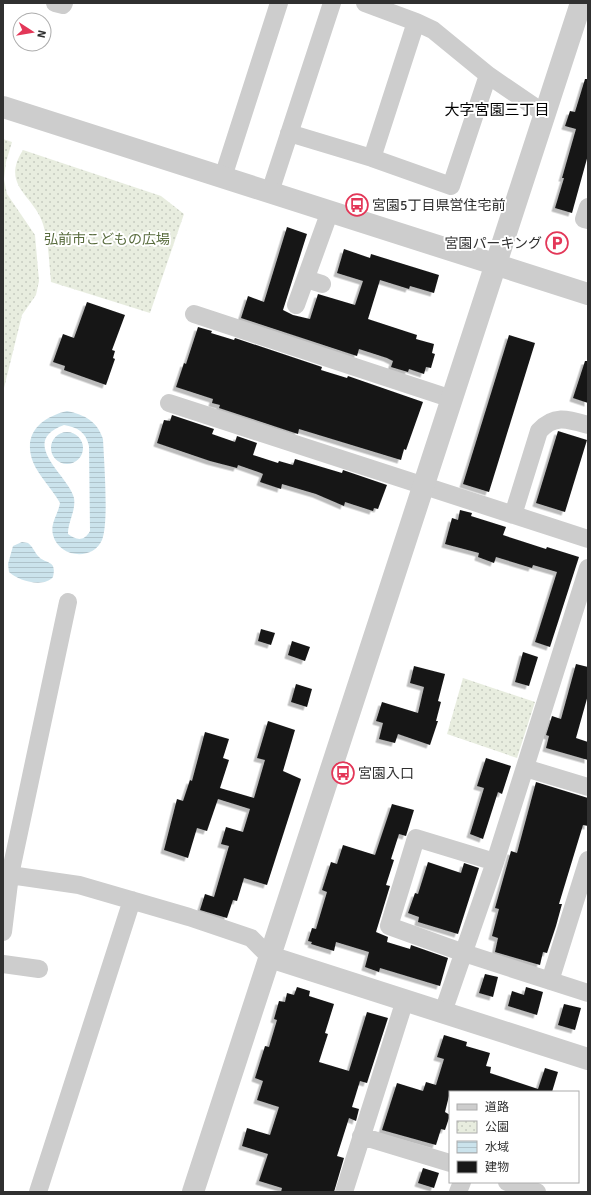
<svg xmlns="http://www.w3.org/2000/svg" width="591" height="1195" font-family="Signika,'Noto Sans JP',sans-serif">
  <defs>
    <pattern id="park-dots" width="8" height="8" patternUnits="userSpaceOnUse"><rect width="8" height="8" fill="#e8eddf"/><path d="M2 2h.1M6 6h.1" fill="none" stroke="#c7ccc0" stroke-width="1.8" stroke-linecap="round"/></pattern>
    <pattern id="water-rules" width="6" height="5" patternUnits="userSpaceOnUse"><rect width="6" height="5" fill="#cbe3ec"/><path d="M0 2.5h6" fill="none" stroke="#afc3cb"/></pattern>
    <filter id="shadow"><feDropShadow dx="-3.5" dy="3.5" stdDeviation="0" flood-color="#0004"/></filter>
  </defs>
  <rect width="100%" height="100%" fill="#fff"/>
  <path fill="url(#park-dots)" d="M3,139l9,3 -6,20 -2,17 3,15 28,41 4,46 -3,14 -14,20 -19,77z
    M23,150l138,46 23,18 -34,99 -99,-31c-2,-19 -2,-39 -8,-58 -9,-29 -43,-38 -20,-74z
    M463,678l72,24 -18,56 -70,-24z"/>
  <path fill="url(#water-rules)" fill-rule="evenodd" d="M67,411c18,4 30,10 36,28 1,21 6,85 -1,101 -9,21 -43,18 -49,-5 -3,-12 5,-20 7,-32 -7,-13 -22,-28 -27,-41 -11,-29 9,-45 34,-51zM64,425c13,2 22,7 25,21l1,85c-6,11 -14,9 -22,3 0,-13 8,-23 6,-36 -5,-22 -57,-56 -10,-73z
    M51 448a16 16 0 1 1 32 0a16 16 0 1 1-32 0Z
    M22,542l6,1c5,4 6,8 10,13 8,9 19,3 15,21 -9,11 -35,4 -44,-5l-1,-8 5,-18z"/>
  <path fill="#171717" filter="url(#shadow)" d="M585,79h3v76l-16,58 -17,-5 9,-30h-2l14,-49 -11,-3 5,-15 5,1z
    M287,227l20,7 -24,76 10,5 17,4 8,-25 37,11 8,-24 -26,-8 7,-24 26,9 1,-4 68,21 -5,18 -24,-7 -1,3 -29,-9 -12,39 49,16 -1,4 18,5 -2,9 3,1 -4,14 -5,-1 -2,7 -15,-5 -1,3 -17,-5 2,-6 -6,-3 -28,-9 -2,7 -116,-38 7,-22 16,6z
    M87,302l38,13 -13,35 3,1 -2,7 2,1 -9,26 -42,-15 1,-4 -12,-4 10,-28 11,4z
    M198,327l14,4 -1,2 23,7 1,-2 87,29 -1,3 26,8 1,-2 75,26 -17,48 -2,-1 -3,11 -102,-31 -1,5 -79,-26 1,-3 -8,-2 1,-4 -37,-12 8,-24 2,1z
    M509,335l26,8 -46,149 -26,-8z
    M585,361h3v42l-15,-5z
    M172,415l42,14 -2,5 23,8 2,-6 20,7 -4,12 25,8 1,-2 14,4 2,-6 47,14 1,-3 44,15 -9,24 -4,-1 -1,3 -28,-9 -1,4 -28,-12 -34,-10 -1,5 -21,-7 3,-8 -2,-1 -23,-8 -1,3 -27,-7 -53,-18 7,-23 6,1z
    M558,431l29,9 -22,72 -29,-9z
    M460,510l12,3 -1,3 35,11 -3,8 43,14 1,-2 32,10 -29,90 -15,-5 22,-70 -24,-7 -1,3 -36,-11 -2,6 -16,-6 1,-4 -34,-9 7,-26 6,2z
    M261,629l14,4 -4,12 -13,-4z
    M292,641l18,6 -5,14 -17,-6z
    M523,652l15,5 -9,29 -14,-4z
    M576,664l12,3v28l-12,43 12,4v18l-42,-12 3,-12 -3,-1 6,-19 9,3z
    M414,666l31,8 -7,27 3,1 -5,19h2l-8,24 -32,-11 -3,9 -16,-4 4,-16 -7,-2 6,-19 36,11 6,-26 -14,-4z
    M296,684l16,5 -5,18 -16,-5z
    M268,721l27,9 -12,41 18,8 -34,106 -23,-7 -7,23 -4,-1 -6,18 -27,-8 5,-16 9,3 15,-51 -8,-2 5,-17 17,5 7,-23 -32,-10 -11,32 -10,-3 -9,30 -24,-8 13,-51 6,2 7,-21 2,1 13,-49 24,7 -6,19 6,2 -9,28 34,10 11,-38 -8,-2z
    M486,758l25,8 -9,28 -4,-2 -15,47 -13,-5 14,-46 -7,-2z
    M536,782l52,16v28l-5,-1 -24,79h3l-6,22 -9,27 -4,-1 -3,13 -45,-13 3,-14 -6,-2 7,-27 -4,-1 16,-57 6,2z
    M392,804l22,6 -8,26 -7,-2 -8,25 3,1 -8,25 4,1 -14,46 12,5 -1,5 23,7 1,-4 37,13 -8,28 -60,-18 -1,4 -14,-5 4,-15 -33,-10 -2,9 -23,-7 1,-2 -4,-1 4,-13 4,1 11,-37 -5,-2 9,-28 6,2 6,-19 32,10z
    M428,862l33,11 3,-10 15,5 -21,66 -40,-12 1,-5 -11,-4 7,-20 3,1z
    M485,974l13,3 -5,20 -14,-4z
    M297,987l13,4 -1,5 25,8 -9,29 3,1 -9,28 30,9 18,-59 21,6 -21,65 -7,-2 -8,26 7,2 -3,12 -7,-3 -12,38 7,2 -10,34h-53l1,-4 -23,-7 9,-27 -26,-8 5,-18 23,7 9,-28 -22,-7 6,-19 -8,-3 10,-32 4,1 8,-27 -3,-1 5,-18 6,1 2,-9 7,2z
    M526,987l17,5 -6,23 -29,-9 4,-15 12,4z
    M564,1004l17,4 -6,22 -17,-5z
    M444,1035l23,7 -1,4 24,7 -4,13 5,1 -1,6 48,16 7,-21 13,4 -6,20h-102l-5,20 5,3 -5,15 -4,-1 -5,16 -54,-15 15,-47 26,8 3,-9 10,3 8,-26 -7,-2z
    M423,1168l16,5 -5,15 -16,-5z"/>
  <g fill="none" stroke-linecap="round" stroke-linejoin="round">
    <path stroke="#cdcdcd" stroke-width="18" d="M55,3l8,2 1,-2
      M365,3l51,19 17,8 55,45 57,39
      M289,133l83,25 79,28 37,-111
      M372,158l44,-136
      M223,177l56,-174
      M270,192l62,-189
      M588,207l-4,12 4,1
      M306,279l16,5
      M296,305l34,-94
      M194,314l258,85
      M169,403l419,136
      M513,515l26,-84c15,-17 29,-12 49,-6
      M525,768l63,19
      M495,862l-79,-24 -27,88 75,27 124,40
      M3,874l76,11 110,32 62,21 19,19
      M3,932l7,-57 58,-273
      M3,964l36,5
      M550,981l38,-121
      M443,1012l52,-150 93,-294
      M361,1136l89,27
      M507,1182l30,10
      M38,1192l94,-292
      M344,1192l61,-192
      M458,1192l4,-10"/>
    <path stroke="#cdcdcd" stroke-width="22" d="M3,107l585,187
      M270,957l318,102
      M193,1192l388,-1189"/>
  </g>
  <defs>
    <g id="bus-ring" transform="scale(1.15)"><circle r="9.5" fill="#fff" stroke="#e33758" stroke-width="1.5"/><path d="M-5-6H5V4H4V6H2V4H-2V6H-4V4H-5ZM-3.5-4V0h7V-4ZM-3.5 1.2v1.5H-2V1.2ZM2 1.2v1.5H3.5V1.2Z" fill="#e33758"/></g>
    <g id="parking-ring" transform="scale(1.15)"><circle r="9.5" fill="#fff" stroke="#e33758" stroke-width="1.5"/><path d="M-3.5-5.5H1a3.5 3.5 0 0 1 0 7H-1V5.5H-3.5ZM-1-3.4V-.6H.8a1.4 1.4 0 0 0 0-2.8Z" fill="#e33758"/></g>
  </defs>
  <g fill-rule="evenodd">
    <use href="#bus-ring" x="357" y="205"/>
    <use href="#parking-ring" x="557" y="243"/>
    <use href="#bus-ring" x="343" y="773"/>
  </g>
  <g text-anchor="middle" stroke-width="4" stroke-linejoin="round" paint-order="stroke">
    <g font-size="14" fill="#303030" stroke="#fff" text-anchor="start">
      <text x="372" y="210">宮園5丁目県営住宅前</text>
      <text x="542" y="248" text-anchor="end">宮園パーキング</text>
      <text x="358" y="778">宮園入口</text>
    </g>
    <g font-size="14" fill="#596c3e" stroke="#fff">
      <text x="107" y="244">弘前市こどもの広場</text>
    </g>
    <g font-size="15" fill="#000" stroke="#fff">
      <text x="497" y="115">大字宮園三丁目</text>
    </g>
  </g>
  <rect width="591" height="1195" fill="none" stroke="#303030" stroke-width="8"/>
  <rect x="449" y="1091" width="130" height="92" fill="#ffffff" stroke="#acacac"/>
  <rect x="457" y="1104" width="20" height="6" fill="#cdcdcd" stroke="#acacac"/>
  <text x="485" y="1111" font-size="12" fill="#303030">道路</text>
  <rect x="457" y="1121" width="20" height="12" fill="url(#park-dots)" stroke="#acacac"/>
  <text x="485" y="1131" font-size="12" fill="#303030">公園</text>
  <rect x="457" y="1141" width="20" height="12" fill="url(#water-rules)" stroke="#acacac"/>
  <text x="485" y="1151" font-size="12" fill="#303030">水域</text>
  <rect x="457" y="1161" width="20" height="12" fill="#171717" stroke="#acacac"/>
  <text x="485" y="1171" font-size="12" fill="#303030">建物</text>
  <g transform="translate(32 32) rotate(102)"><circle r="19" fill="#ffffff" stroke="#acacac"/>
  <path d="M0-3L7 15L0 10L-7 15Z" fill="#e33758"/>
  <text y="-6" font-size="11" font-weight="bold" text-anchor="middle" fill="#303030">N</text>
  </g>
</svg>
